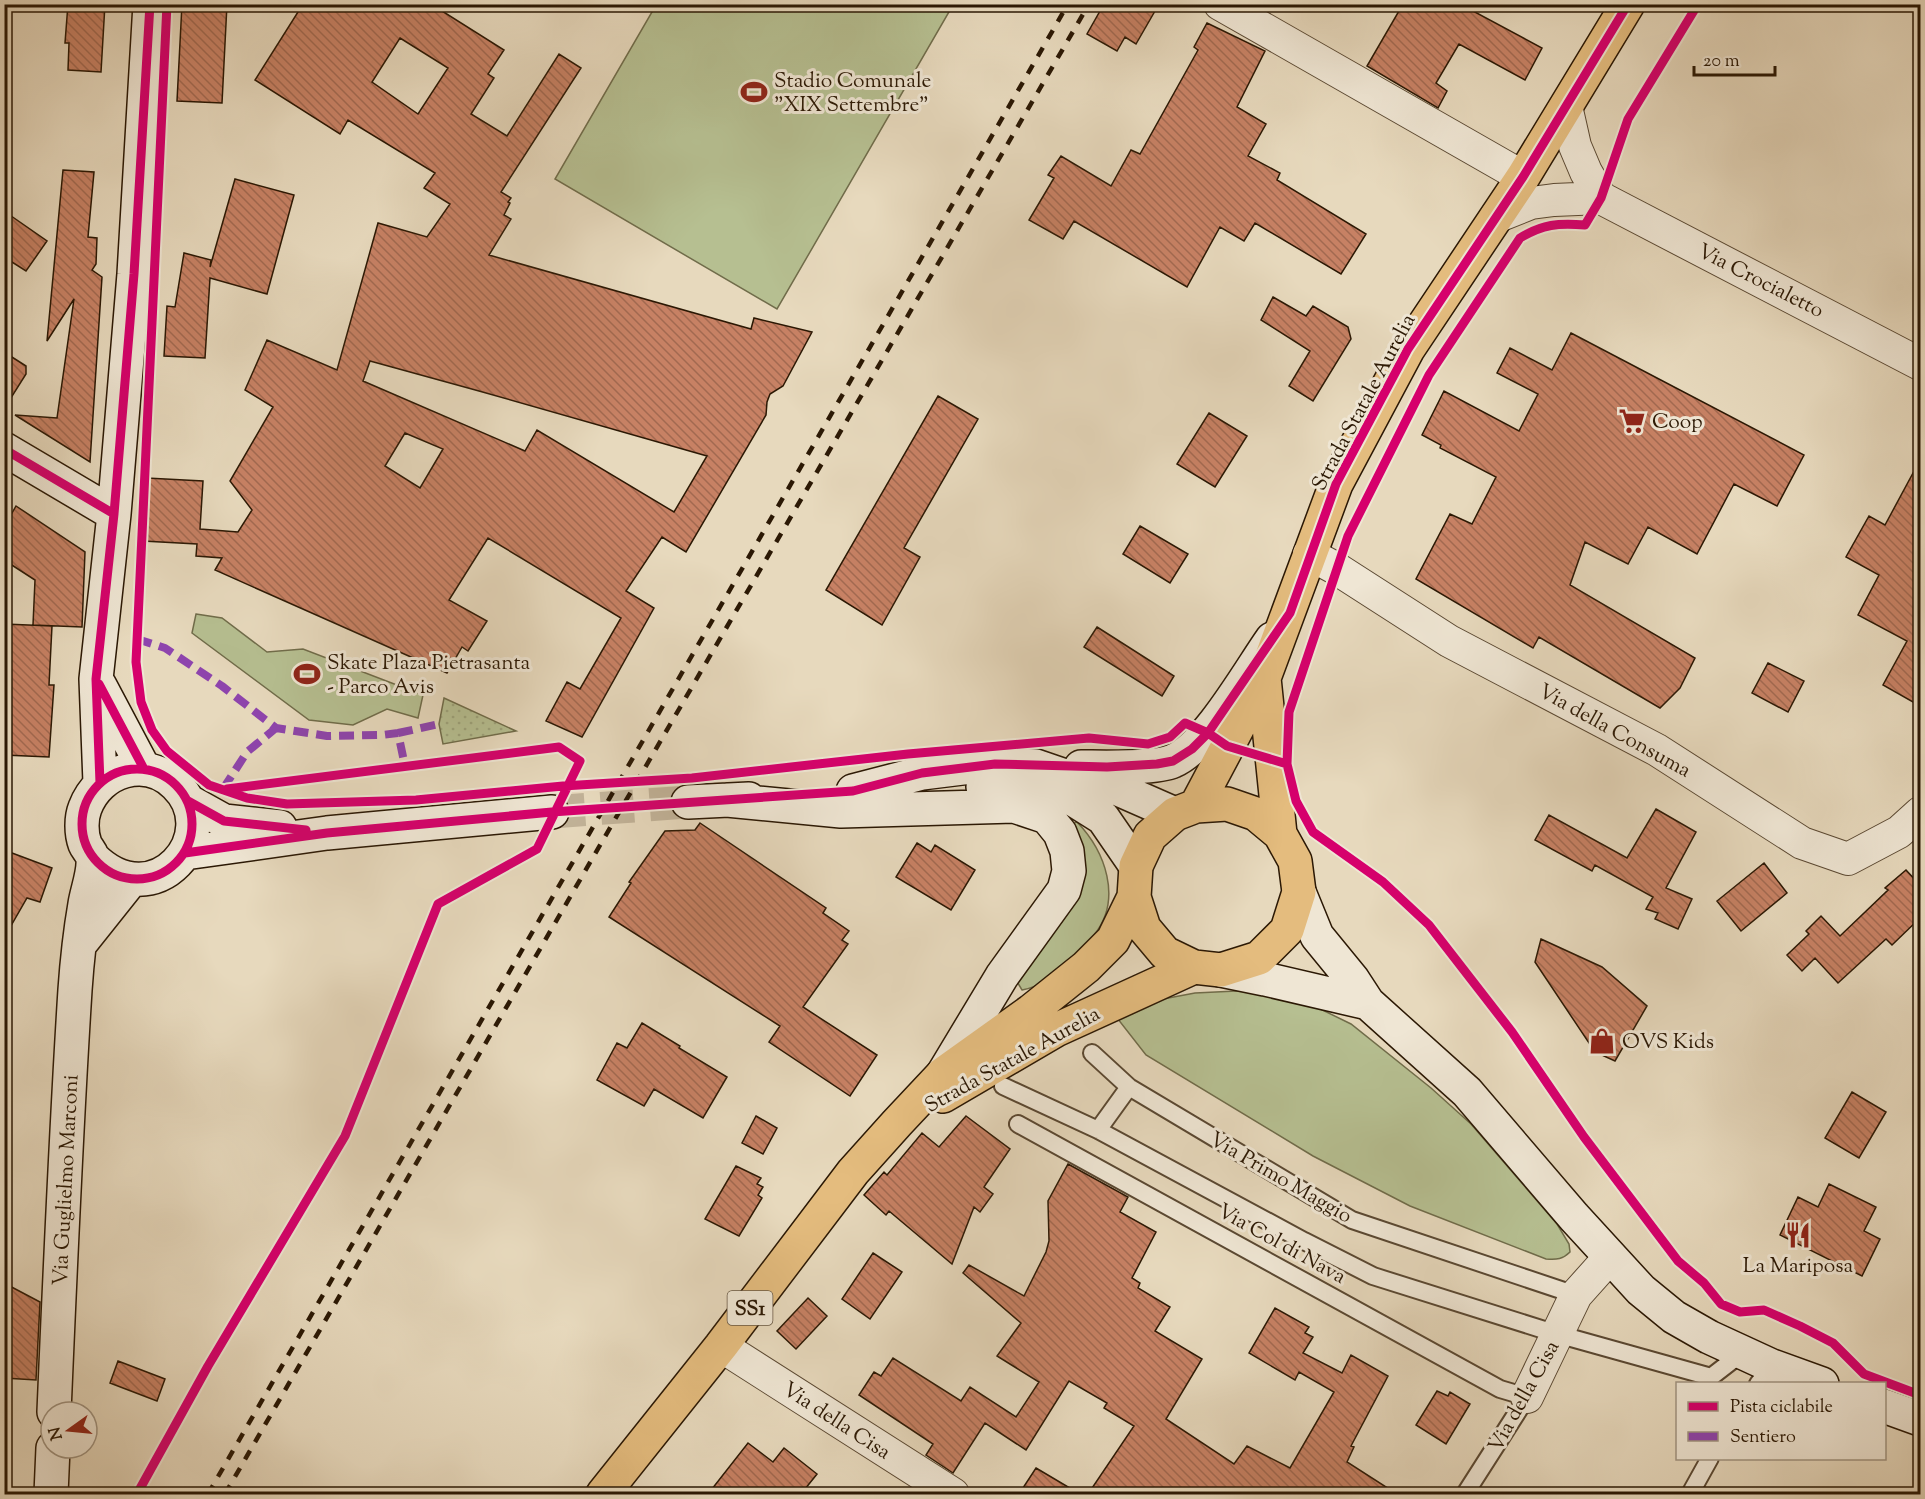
<svg xmlns="http://www.w3.org/2000/svg" width="1925" height="1499" font-family="'Sorts Mill Goudy',serif">
  <defs>
    <pattern id="park-dots" width="8" height="8" patternUnits="userSpaceOnUse" patternTransform="scale(1.5)"><rect width="8" height="8" fill="#b6bf91"/><path d="M2 2h.1M6 6h.1" fill="none" stroke="#9da37b" stroke-width="1.8" stroke-linecap="round"/></pattern>
    <pattern id="building-back-hatch" width="6" height="6" patternUnits="userSpaceOnUse" patternTransform="scale(1.5)"><rect width="6" height="6" fill="#c78164"/><path d="M-1 5l2 2M0 0l6 6M5-1l2 2" fill="none" stroke="#a26950"/></pattern>
  </defs>
  <rect width="100%" height="100%" fill="#e7d9bd"/>
  <filter id="stains"><feTurbulence type="fractalNoise" baseFrequency=".00333" numOctaves="4"/><feColorMatrix values="0 0 0 0 .2 0 0 0 0 .09 0 0 0 0 .02 0 0 0 .5 -.17"/></filter>
  <radialGradient id="worn" r=".72"><stop offset=".6" stop-color="#630" stop-opacity="0"/><stop offset="1" stop-color="#630" stop-opacity=".3"/></radialGradient>
  <path fill="#b6bf91" stroke="#706c4a" stroke-width="1.5" d="M656,5h297l-176,304 -222,-130z
    M196,614l26,4 45,34 36,-3 120,46 -5,23 -31,-9 -34,16 -44,-5 -117,-87z
    M1077,822c28,29 46,77 17,113 -6,8 -15,15 -22,23 -13,14 -31,29 -50,32l-6,-10 5,-9c20,-25 66,-70 64,-103 0,-14 -6,-27 -11,-40v-5z
    M1257,990l43,9 51,25 80,64 40,36 86,100 12,20 1,8c-7,7 -13,8 -24,7l-136,-53 -97,-50 -167,-101 -32,-41 33,-12 48,-9z"/>
  <path fill="url(#park-dots)" stroke="#706c4a" stroke-width="1.5" d="M444,698l72,33 -73,13 -4,-20z"/>
  <path fill="url(#building-back-hatch)" stroke="#2b1804" stroke-width="1.5" fill-rule="evenodd" d="M68,4h37l-4,68 -33,-2 1,-27h-4z
    M182,4h45l-5,99 -45,-2z
    M303,4h128l73,46 -16,24 6,4 -23,36 36,22 52,-82 22,14 -80,124 10,6 -3,4 2,1 -6,12 7,4 -22,36 262,74 3,-11 58,14 -29,54 -13,8 -3,8 -1,13 -80,137 -24,-15 -36,54 28,17 -72,129 -36,-16 21,-39 13,7 41,-71 -133,-80 -39,62 38,21 -19,30 -6,-4 -15,26 -232,-103 7,-12 -26,-2 1,-12 -54,-3 4,-63 56,3 -3,48 38,3 14,-22 -22,-29 43,-74 -28,-17 22,-50 70,30 41,-147 49,14 23,-33 -26,-16 11,-15 -87,-53 -8,14 -85,-54zM400,38l48,30 -30,46 -46,-32zM370,361l109,30 228,65 -33,56 -137,-82 -12,21 -162,-70zM405,433l38,16 -23,39 -35,-22z
    M1104,4h55l-23,40 -11,-7 -8,14 -30,-17z
    M1403,4h57l82,44 -17,32 -66,-36 -23,39 11,8 -9,17 -71,-42z
    M1207,23l58,28 -28,56 29,17 -18,32 32,17 -3,7 89,54 -25,40 -86,-51 -11,18 -24,-14 -33,60 -113,-66 -11,18 -34,-19 25,-42 -6,-3 13,-19 50,30 20,-36 9,4 58,-104 -4,-3z
    M63,170l31,2 -6,65 9,1 -1,26 -4,6 10,7 -12,185 -75,-47 42,3 17,-119 -27,42z
    M235,179l59,16 -27,99 -57,-16 -5,80 -41,-2 3,-50 8,1 9,-54 27,7 -1,7z
    M4,211l43,30 -21,30 -22,-14z
    M1273,297l33,19 7,-10 35,21 3,12 -38,62 -24,-15 21,-35 -49,-31z
    M1571,333l233,122 -27,51 -43,-22 -37,70 -49,-27 -20,37 -43,-22 -15,43 125,73 -15,30 -20,20 -121,-71 -6,11 -117,-69 34,-65 22,10 24,-47 -56,-29 1,-3 -19,-10 22,-44 75,40 19,-37 -41,-21 13,-25 42,22z
    M4,352l22,14v8l-22,35z
    M938,396l40,23 -74,129 16,9 -38,68 -56,-35z
    M1209,413l38,23 -32,51 -38,-23z
    M1920,460v246l-37,-21 24,-44 -49,-26 21,-40 -33,-18 23,-41 16,9z
    M16,506l69,46 -3,75 -49,-2 2,-45 -31,-20v-33z
    M1140,526l48,28 -18,29 -47,-29z
    M4,624l48,2 -3,59h5l-5,72 -45,-2 2,-67h-2z
    M1097,627l77,49 -12,20 -78,-49z
    M1768,663l36,18 -16,31 -36,-19z
    M1656,809l40,23 -30,56 26,11 -14,30 -23,-10 3,-6 -12,-4 7,-12 -58,-32 -3,6 -57,-31 14,-25 78,43z
    M700,823l126,85 -3,5 26,18 -7,9 6,4 -45,63 74,48 -27,41 -81,-54 11,-16 -171,-109 22,-34 -2,-1 36,-51 30,-1z
    M917,843l14,9 4,-7 40,25 -24,40 -55,-33z
    M4,850l48,18 -12,34 -13,-4 -23,40z
    M1764,863l23,30 -46,38 -24,-30z
    M1906,870l14,15v33l-28,27 -6,-6 -48,44 -23,-25 -13,13 -15,-16 22,-21 -3,-3 15,-15 19,20 48,-46 -3,-2z
    M1541,939l61,28 45,39 -32,55 -20,-9 -60,-90z
    M642,1023l38,23 -1,2 48,29 -24,41 -49,-29 -10,17 -47,-26 20,-37 10,5z
    M1852,1092l34,20 -27,46 -34,-20z
    M756,1116l21,12 -14,26 -21,-11z
    M966,1116l44,33 -24,35 -2,3 9,7 -13,18 -6,-5 -22,57 -63,-53 -3,4 -22,-20 20,-23 3,3 35,-42 17,14z
    M1068,1164l60,33 -8,15 36,20 -24,46 8,5 -2,5 32,19 -15,24 47,28 -36,60 68,45 13,-18 43,22 44,-76 -35,-20 -4,8 -46,-27 26,-45 34,19 -4,6 8,4 -10,16 39,20 9,-18 37,21 -37,70 3,1 -7,15 50,32h-309l46,-68 -30,-18 3,-5 -38,-22 -43,69 -41,-27 -32,50 -27,-18 7,-11 -74,-49 15,-23 7,4 12,-18 68,43 9,-14 46,30 23,-35 -42,-26 24,-33 -58,-50 6,-8 55,31 22,-44 3,-11 -1,-40z
    M736,1166l25,12 -4,6 6,3 -5,8 4,3 -23,38 -34,-17z
    M1829,1184l47,23 -12,24 16,8 -18,37 -82,-41 18,-38 20,10z
    M873,1253l29,19 -32,47 -28,-20z
    M4,1283l36,19 -4,78 -32,-2z
    M808,1298l19,18 -31,33 -19,-18z
    M118,1361l47,18 -8,22 -47,-18z
    M1437,1391l11,5 2,-4 20,12 -24,40 -30,-19z
    M748,1443l25,19 11,-14 33,26 -16,20h-93z
    M1036,1468l44,26h-61z"/>
  <g fill="none" stroke-linecap="round" stroke-linejoin="round">
    <path stroke="#c1b298" stroke-width="33" stroke-dasharray="33 16" stroke-linecap="butt" d="M552,812l136,-10"/>
    <g stroke="#5a4832" stroke-width="20">
      <path id="lane" d="M1092,1053l37,34 223,133 224,75
        M1003,1086l95,44 206,111 69,35 184,58 154,43 31,-24
        M1018,1124l482,265 27,8 -62,97
        M1098,1130l31,-43
        M1758,1384l14,-18
        M1690,1494l20,-36"/>
    </g>
    <g stroke="#5a4832" stroke-width="34">
      <path id="street" d="M1220,4l303,173
        M1566,106l9,40 11,26 15,26
        M1496,217l35,-14 23,-3 47,-2 319,166
        M1309,554l28,15 112,72 208,109 145,93 46,16 51,-27 21,-19
        M721,1346l232,148
        M1527,1397l49,-102 34,-38"/>
    </g>
    <g stroke="#2b1804" stroke-width="36">
      <path id="secondary" d="M4,449l110,65
        M100,686l44,83
        M1081,767c20,0 75,2 92,-6 34,-14 77,-91 99,-122
        M100,783l-4,-104 18,-165 20,-240 16,-270
        M983,787l69,-1 51,32 33,48
        M853,791l69,-18 73,-9 41,2 38,13 44,10 57,25
        M727,800l114,11 173,-5 33,11 13,16 7,18 2,20 -5,19 -62,86 -59,98
        M188,801l36,20 56,6
        M688,802l61,-3
        M185,853l142,-20 225,-21
        M1299,892l18,44 36,44 15,23 99,89 107,125 67,73 33,27 35,20 63,29 50,18
        M80,944l51,-64
        M1221,970l44,9 103,24
        M1884,1406l36,13
        M54,1412c6,-141 12,-281 21,-422 2,-29 5,-57 10,-86 2,-13 9,-31 8,-44 0,-6 -6,-11 -8,-16 -4,-11 -4,-26 0,-36 14,-38 61,-53 91,-23 50,49 -21,134 -83,73
        M51,1494l2,-46"/>
    </g>
    <g stroke="#2b1804" stroke-width="36">
      <path id="primary" d="M1264,678l16,156
        M1196,806l68,-128 72,-194 72,-135 115,-172 105,-173
        M943,1096l113,-66 138,-63
        M603,1494l118,-148 132,-174 44,-49 46,-49 88,-63 55,-44 27,-27 21,-43 2,-31 14,-30 25,-22 21,-8 31,-2 29,10 24,20 15,27 4,31 -12,38 -28,28 -38,12 -27,-3 -29,-14 -21,-25 -10,-31"/>
    </g>
    <use href="#lane" stroke="#efe6d4" stroke-width="16"/>
    <use href="#street" stroke="#efe6d4" stroke-width="32"/>
    <use href="#secondary" stroke="#efe6d4" stroke-width="33"/>
    <use href="#primary" stroke="#e4bc7e" stroke-width="33"/>
    <path stroke="#2b1804" stroke-width="4.5" stroke-dasharray="10 10" stroke-linecap="butt" d="M208,1494l860,-1490
      M225,1494l389,-673 475,-817"/>
    <path stroke="#8e44ad" stroke-width="8" stroke-dasharray="15 8" stroke-linecap="butt" d="M137,639l28,9 57,38 54,42 51,8 55,-1 16,-2 7,33
      M398,733l41,-9
      M223,789l24,-37 29,-24"/>
    <g stroke="#efe6d4" stroke-width="13">
      <path id="cycleway" d="M167,4l-31,658 5,40 11,28 15,21 42,34 38,13 40,6 129,-4 147,-14 129,-8 216,-24 181,-16 59,6 22,-7 15,-14 23,10 19,13 60,18
        M1698,4l-70,115 -27,79 -16,27c-27,-2 -42,-1 -65,13l-91,137 -81,161 -59,176 -2,52 9,37 17,31 70,50 46,43 83,107 72,105 94,124 26,22 17,21 19,8 24,-2 36,16 33,17 31,31 56,21
        M4,449l110,65
        M99,684l45,85
        M82 824a55 55 0 1 1 110 0a55 55 0 1 1-110 0Z
        M100,783l-4,-104 18,-165 20,-240 16,-270
        M188,801l36,20 82,9
        M185,853l142,-20 225,-21 301,-21 69,-18 73,-9 112,3 50,-3 16,-3 19,-12 16,-16 82,-120 46,-129 72,-135 115,-172 105,-173
        M137,1494l71,-128 137,-230 93,-232 99,-55 43,-88 -21,-14 -332,42"/>
    </g>
    <use href="#cycleway" stroke="#d6006c" stroke-width="9"/>
  </g>
  <defs>
    <g id="stadium-bare" transform="scale(2.07)"><path d="M0-5a6.5 5 0 1 0 0 10a6.5 5 0 1 0 0-10ZM-3.5-1.8h7v3.6h-7Z" fill="#8f2418" stroke="#efe6d4" stroke-width="2.5" paint-order="stroke"/></g>
    <g id="supermarket-bare" transform="scale(2.07)"><path d="M-6-5.5h2.5l.6 2H6L4.5 2H-2.5L-4.4-4H-6ZM-1.5 3.2a1.3 1.3 0 1 0 .1 0ZM3 3.2a1.3 1.3 0 1 0 .1 0Z" fill="#8f2418" stroke="#efe6d4" stroke-width="2.5" paint-order="stroke"/></g>
    <g id="shop-bare" transform="scale(2.07)"><path d="M-5-2.5h2.3a2.7 3.5 0 0 1 5.4 0H5L5.5 6h-11ZM-1.5-2.5h3a1.5 2.3 0 0 0-3 0Z" fill="#8f2418" stroke="#efe6d4" stroke-width="2.5" paint-order="stroke"/></g>
    <g id="restaurant-bare" transform="scale(2.07)"><path d="M-5-6h1v4h1v-4h1v4h1v-4h1v5L-1.5 .5V6h-2V.5L-5-1ZM5-6V6H3V1.5H1.5Q1.5-4 5-6Z" fill="#8f2418" stroke="#efe6d4" stroke-width="2.5" paint-order="stroke"/></g>
  </defs>
  <g fill-rule="evenodd">
    <use href="#stadium-bare" x="754" y="92"/>
    <use href="#supermarket-bare" x="1632" y="421"/>
    <use href="#stadium-bare" x="307" y="674"/>
    <use href="#shop-bare" x="1602" y="1041"/>
    <use href="#restaurant-bare" x="1798" y="1235"/>
  </g>
  <g text-anchor="middle" stroke-width="6" stroke-linejoin="round" paint-order="stroke">
    <rect fill="#efe6d4" stroke="#665642" stroke-width="1.5" x="727.5" y="1291" width="45" height="34" rx="4.5"/>
    <g font-size="20" font-weight="bold" fill="#2b1804">
      <text x="750" y="1315">SS1</text>
    </g>
    <g font-size="21" fill="#2b1804" stroke="#efe6d4" text-anchor="start">
      <text x="774" y="87">Stadio Comunale<tspan x="774" dy="24">"XIX Settembre"</tspan></text>
      <text x="1652" y="428">Coop</text>
      <text x="327" y="669">Skate Plaza Pietrasanta<tspan x="327" dy="24">- Parco Avis</tspan></text>
      <text x="1622" y="1048">OVS Kids</text>
      <text x="1798" y="1272" text-anchor="middle">La Mariposa</text>
    </g>
    <g font-size="21" fill="#2b1804" stroke="#efe6d4">
      <text transform="translate(1761 280) rotate(27)" y="7">Via Crocialetto</text>
      <text transform="translate(1363 402) rotate(-62)" y="7">Strada Statale Aurelia</text>
      <text transform="translate(1615 730) rotate(29)" y="7">Via della Consuma</text>
      <text transform="translate(1012 1059) rotate(-29)" y="7">Strada Statale Aurelia</text>
      <text transform="translate(1281 1177) rotate(30)" y="7">Via Primo Maggio</text>
      <text transform="translate(65 1180) rotate(-87)" y="7">Via Guglielmo Marconi</text>
      <text transform="translate(1282 1243) rotate(29)" y="7">Via Col di Nava</text>
      <text transform="translate(1523 1396) rotate(-61)" y="7">Via della Cisa</text>
      <text transform="translate(837 1420) rotate(33)" y="7">Via della Cisa</text>
    </g>
  </g>
  <rect width="1925" height="1499" fill="none" stroke="#e7d9bd" stroke-width="24"/>
  <rect x="6" y="6" width="1913" height="1487" fill="none" stroke="#2b1804" stroke-width="3"/>
  <rect x="12" y="12" width="1901" height="1475" fill="none" stroke="#2b1804" stroke-width="1.5"/>
  <rect x="1676" y="1382" width="210" height="78" fill="#efe6d4" stroke="#a19481" stroke-width="1.5"/>
  <rect x="1688" y="1402" width="30" height="9" fill="#d6006c" stroke="#a19481" stroke-width="1.5"/>
  <text x="1730" y="1412" font-size="18" fill="#2b1804">Pista ciclabile</text>
  <rect x="1688" y="1432" width="30" height="9" fill="#8e44ad" stroke="#a19481" stroke-width="1.5"/>
  <text x="1730" y="1442" font-size="18" fill="#2b1804">Sentiero</text>
  <g transform="translate(69 1430) rotate(255)"><circle r="28" fill="#efe6d4" stroke="#a19481" stroke-width="1.5"/>
  <path d="M0-4.5L10 22L0 15L-10 22Z" fill="#8f2418"/>
  <text y="-9" font-size="16" font-weight="bold" text-anchor="middle" fill="#2b1804">N</text>
  </g>
  <path d="M1694 66v9h81v-9" fill="none" stroke="#2b1804" stroke-width="3"/>
  <text x="1703" y="66" font-size="18" fill="#2b1804" stroke="#efe6d4" stroke-width="4.5" paint-order="stroke">20 m</text>
  <rect width="100%" height="100%" filter="url(#stains)"/>
  <rect width="100%" height="100%" fill="url(#worn)"/>
</svg>
